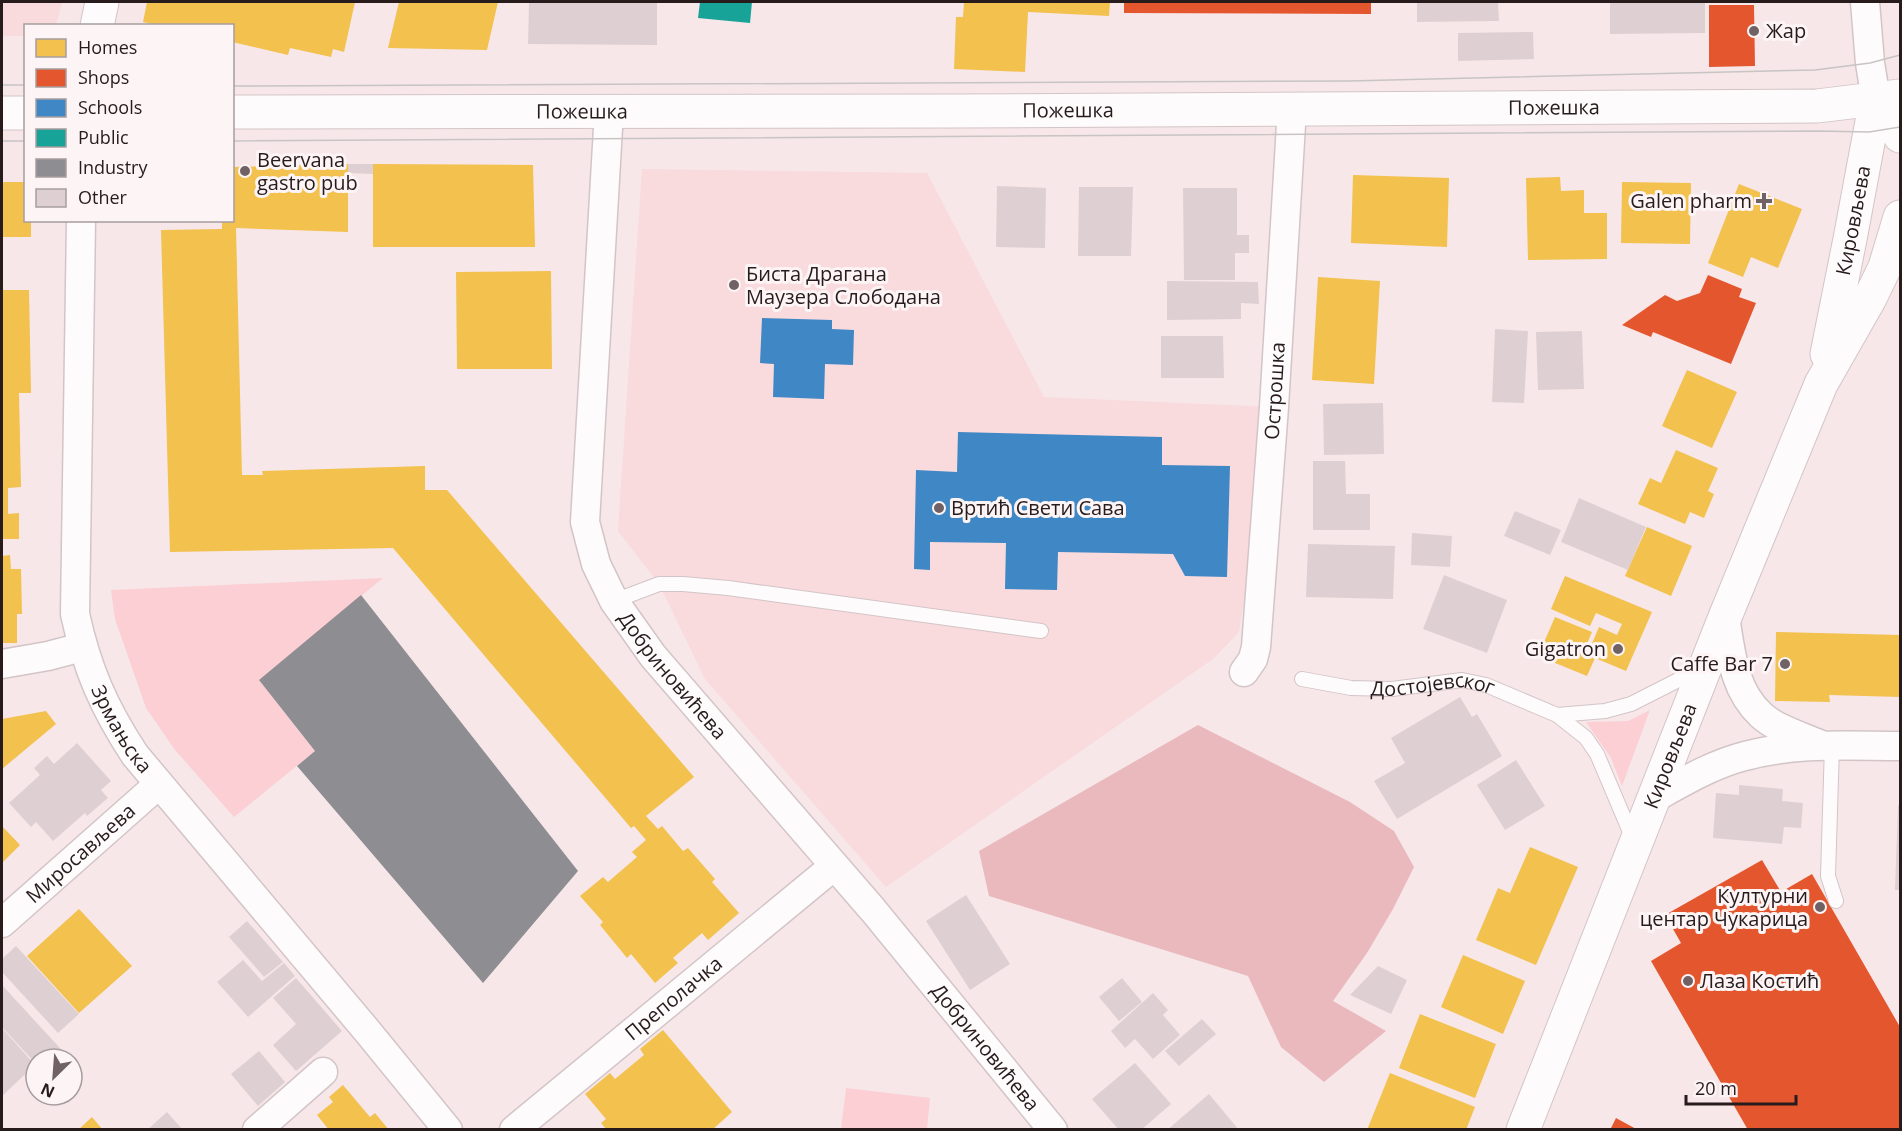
<svg xmlns="http://www.w3.org/2000/svg" width="1902" height="1131" font-family="'Open Sans',sans-serif">
  <rect width="100%" height="100%" fill="#f7e7e9"/>
  <path fill="#f9dadd" d="M2,2h60l-6,23 -30,1 -1,10h-23z
    M642,169l285,4 117,224 230,10 -35,225 -26,27 -327,228 -181,-208 -46,-95 -41,-53z"/>
  <path fill="#fbcfd3" d="M383,578l-124,102 56,71 -81,66 -59,-67 -29,-42 -31,-89 -4,-29z
    M1650,710l-28,76 -11,-28 -25,-36 42,-1z
    M846,1088l84,10 -3,31h-86z"/>
  <path fill="#eab9be" d="M1198,725l152,77 44,29 20,36 -21,42 -26,44 -34,48 53,30 -62,51 -43,-35 -33,-71 -259,-80 -10,-45z"/>
  <path fill="#f2c14e" d="M147,2h208l-11,50 -11,-3 -2,8 -41,-9 -2,7 -56,-13v-16h-72l-17,-4z
    M399,2h99l-11,48 -99,-2z
    M964,2h146l-1,14 -81,-4 -3,60 -71,-3 2,-52h7z
    M348,164v68l-112,-4 6,247h21l-1,-4 163,-5v24h22l247,287 -48,39 12,13 4,-3 21,25 5,-3 27,31 -3,3 27,31 -31,27 -6,-7 -29,25 5,5 -23,20 -24,-29 -4,4 -27,-33 3,-3 -23,-26 23,-19 5,5 29,-25 -5,-5 14,-12 -12,-14 -3,2 -238,-280 -223,4 -9,-322 61,-1v-9h10v-53z
    M373,164l160,1 2,82h-162z
    M1353,175l96,3 -2,69 -96,-4z
    M1560,177l1,14 23,-1v23h23v46l-79,1 -2,-82z
    M2,182h24v38h5v17h-29z
    M1622,182l69,1 -1,61 -69,-1z
    M1739,184l63,25 -24,59 -27,-11 -8,20 -35,-14z
    M551,271l1,98h-95l-1,-97z
    M1318,277l62,4 -6,103 -62,-4z
    M2,290h27l2,103h-12l2,94 -13,1v26l11,-1v26h-17z
    M1687,370l50,22 -25,56 -50,-22z
    M1676,450l42,18 -10,23 6,3 -10,24 -14,-6 -5,12 -47,-20 12,-26 11,5z
    M1647,527l45,19 -21,50 -46,-20z
    M10,555l1,14h10l1,45h-5v29h-15v-87z
    M1565,576l87,36 -26,59 -31,-13 -8,18 -49,-20 17,-39 37,15 -8,19 4,2 11,-26 18,8 5,-11 -26,-11 -6,13 -39,-17z
    M1776,632l124,3v62l-71,-2 1,7 -55,-1z
    M46,711l10,13 -54,45v-50z
    M2,826l18,19 -18,18z
    M1530,847l48,20 -42,98 -60,-25 22,-52 12,5z
    M79,909l53,57 -53,47 -52,-57z
    M1463,955l62,26 -22,53 -62,-27z
    M1420,1014l76,30 -21,54 -76,-30z
    M663,1030l69,82 -20,18h-105l-6,-7 5,-4 -21,-25 25,-21 5,6 29,-24 -4,-6z
    M1390,1073l85,34 -9,23h-99z
    M343,1085l27,32 5,-4 14,17h-60l-12,-15 16,-13 -4,-5z
    M92,1117l11,13h-25z"/>
  <path fill="#e4572e" d="M1124,2h247v12l-247,-1z
    M1709,5h45l1,61 -46,1z
    M1708,275l34,14 -3,8 17,6 -25,61 -78,-32 -2,5 -29,-12 43,-30 12,6 23,-8z
    M1762,860l19,32 31,-18 88,153v103h-152l-97,-169 30,-18 -16,-28z
    M1616,1118l22,12h-28z"/>
  <path fill="#3f88c5" d="M762,318l70,2v9l22,1 -1,35 -28,-1 -1,35 -51,-2 1,-33 -14,-1z
    M958,432l204,5v28l68,1 -3,111 -42,-1 -12,-22 -115,-2 -1,38 -52,-1 1,-46 -76,-1v28l-16,-1 2,-99 41,2z"/>
  <path fill="#17a398" d="M700,2h52l-2,21 -52,-5z"/>
  <path fill="#8d8d92" d="M361,595l217,276 -95,112 -186,-217 18,-15 -56,-71z"/>
  <path fill="#ded0d2" d="M529,2h128v43l-129,-1z
    M1417,2h81l1,19 -82,1z
    M1610,2h95v31l-95,1z
    M1533,32l1,27 -76,2v-28z
    M348,164h25v10l-25,-1z
    M997,186l49,2 -1,60 -49,-1z
    M1079,187h54l-2,69h-53z
    M1183,188h54v47h12v18h-14v27h-51z
    M1167,281l91,1 1,22 -18,-1v16l-74,1z
    M1495,329l33,2 -4,72 -32,-1z
    M1582,331l2,58 -46,1 -2,-58z
    M1161,336h62l1,42h-63z
    M1383,403l1,51 -60,1 -1,-51z
    M1313,461h32l1,33h24v36h-57z
    M1579,498l67,29 -18,43 -67,-28z
    M1515,511l46,19 -11,25 -46,-19z
    M1412,533l40,3 -2,31 -39,-2z
    M1308,544l87,2 -2,53 -87,-2z
    M1444,575l63,25 -20,53 -64,-24z
    M1460,697l12,20 5,-3 25,42 -105,63 -23,-38 31,-18 -14,-25z
    M77,743l34,38 -10,9 7,8 -21,18 -2,-3 -32,28 -17,-19 -5,5 -22,-24 31,-28 -6,-7 13,-12 7,8z
    M1516,760l29,46 -40,24 -28,-45z
    M1739,785l44,4 -1,12 21,2 -2,25 -17,-1 -2,17 -69,-6 3,-45 23,2z
    M1898,805h2v85h-5z
    M966,895l44,69 -40,26 -44,-69z
    M247,921l36,41 -19,15 -35,-40z
    M16,946l63,68 -21,19 -56,-61v-13z
    M243,960l19,21 22,-18 11,13 -47,41 -31,-35z
    M1378,966l29,14 -16,34 -41,-19z
    M296,978l46,53 -46,40 -23,-26 23,-21 -23,-26z
    M1122,978l20,24 -23,19 -20,-24z
    M2,985l68,74h-34v5l-34,-37z
    M1153,993l15,17 -5,5 17,20 -27,24 -18,-20 -10,9 -14,-17z
    M1202,1019l14,15 -37,32 -14,-15z
    M2,1028l33,37 -33,31z
    M259,1051l26,31 -27,24 -27,-32z
    M72,1062l10,10 -10,9z
    M1135,1063l36,41 -30,26h-22l-27,-31z
    M1209,1094l30,36h-72z
    M167,1112l16,18h-36z"/>
  <g fill="none" stroke-linecap="round" stroke-linejoin="round">
    <g stroke="#d3c5c7" stroke-width="16">
      <g id="lane">
        <path d="M614,601l45,-17h24l45,4 313,43"/>
        <path id="s1" d="M1302,679l49,9 41,1 70,-9 24,5 71,30 29,23 11,16 36,85"/>
        <path d="M1557,715l48,-4 26,-7 67,-34"/>
        <path d="M1832,746l-4,130 8,25"/>
      </g>
    </g>
    <g stroke="#d3c5c7" stroke-width="31">
      <g id="street">
        <path d="M1865,2l5,61 6,37"/>
        <path id="s2" d="M609,111l-24,411 11,42 18,37 39,55 220,254 180,220"/>
        <path id="s3" d="M81,220l-6,394c12,55 29,94 60,141l233,277 80,98"/>
        <path d="M1725,617c6,35 8,72 36,98 15,14 40,21 58,29"/>
        <path d="M2,664l46,-8 34,-9"/>
        <path id="s4" d="M1244,672l9,-13 3,-12 18,-240 18,-299"/>
        <path d="M1654,798c29,-16 59,-34 91,-42 51,-14 104,-10 155,-10"/>
        <path id="s5" d="M2,923l157,-139"/>
        <path d="M257,1130l66,-58"/>
        <path id="s6" d="M514,1130l320,-264"/>
      </g>
    </g>
    <g stroke="#d3c5c7" stroke-width="35">
      <g id="secondary">
        <path d="M97,26l5,-24"/>
        <path d="M1876,100l16,20 8,16"/>
        <path id="s7" d="M232,112l724,-1 861,-5 83,-10"/>
        <path d="M2,113h24"/>
        <path id="s8" d="M1827,354l23,-115 26,-139"/>
        <path id="s9" d="M1523,1130l202,-513 96,-233 49,-86 15,-31 15,-50"/>
      </g>
    </g>
    <use href="#lane" stroke="#fefbfc" stroke-width="14"/>
    <use href="#street" stroke="#fefbfc" stroke-width="28"/>
    <use href="#secondary" stroke="#fefbfc" stroke-width="33"/>
    <path stroke="#c8c4c4" stroke-width="1.5" d="M2,85h24
      M232,86l1116,-5 467,-11 55,-7 30,-8
      M2,141h24
      M232,141l1586,-10 51,1 31,-5"/>
  </g>
  <g fill="#706264" stroke="#fcf4f5" stroke-width="2">
    <circle cx="1754" cy="31" r="6"/>
    <circle cx="245" cy="171" r="6"/>
    <path d="M1761 192h6v6h6v6h-6v6h-6v-6h-6v-6h6z"/>
    <circle cx="734" cy="285" r="6"/>
    <circle cx="939" cy="508" r="6"/>
    <circle cx="1618" cy="649" r="6"/>
    <circle cx="1785" cy="664" r="6"/>
    <circle cx="1820" cy="907" r="6"/>
    <circle cx="1688" cy="981" r="6"/>
  </g>
  <g text-anchor="middle" stroke-width="6" stroke-linejoin="round" paint-order="stroke">
    <g font-size="20" fill="#271b1c" stroke="#fcf4f5" text-anchor="start">
      <text x="1766" y="38">Жар</text>
      <text x="257" y="167">Beervana<tspan x="257" dy="23">gastro pub</tspan></text>
      <text x="1752" y="208" text-anchor="end">Galen pharm</text>
      <text x="746" y="281">Биста Драгана<tspan x="746" dy="23">Маузера Слободана</tspan></text>
      <text x="951" y="515">Вртић Свети Сава</text>
      <text x="1606" y="656" text-anchor="end">Gigatron</text>
      <text x="1773" y="671" text-anchor="end">Caffe Bar 7</text>
      <text x="1808" y="903" text-anchor="end">Културни<tspan x="1808" dy="23">центар Чукарица</tspan></text>
      <text x="1700" y="988">Лаза Костић</text>
    </g>
    <g font-size="20" fill="#271b1c" stroke="#fcf4f5">
      <text dy="7" stroke="none"><textPath href="#s7" startOffset="1322">Пожешка</textPath></text>
      <text dy="7" stroke="none"><textPath href="#s7" startOffset="836">Пожешка</textPath></text>
      <text dy="7" stroke="none"><textPath href="#s7" startOffset="350">Пожешка</textPath></text>
      <text dy="7" stroke="none"><textPath href="#s8" startOffset="136">Кировљева</textPath></text>
      <text dy="7" stroke="none"><textPath href="#s4" startOffset="285">Острошка</textPath></text>
      <text dy="7" stroke="none"><textPath href="#s2" startOffset="591">Добриновићева</textPath></text>
      <text dy="7" stroke="none"><textPath href="#s1" startOffset="132">Достојевског</textPath></text>
      <text dy="7" stroke="none"><textPath href="#s3" startOffset="519">Зрмањска</textPath></text>
      <text dy="7" stroke="none"><textPath href="#s9" startOffset="402">Кировљева</textPath></text>
      <text dy="7" stroke="none"><textPath href="#s5" startOffset="105">Миросављева</textPath></text>
      <text dy="7" stroke="none"><textPath href="#s6" startOffset="207">Преполачка</textPath></text>
      <text dy="7" stroke="none"><textPath href="#s2" startOffset="1077">Добриновићева</textPath></text>
    </g>
  </g>
  <rect width="1902" height="1131" fill="none" stroke="#271b1c" stroke-width="6"/>
  <rect x="24" y="24" width="210" height="198" fill="#fcf4f5" stroke="#a79d9e" stroke-width="1.5"/>
  <rect x="36" y="39" width="30" height="18" fill="#f2c14e" stroke="#a79d9e" stroke-width="1.5"/>
  <text x="78" y="54" font-size="18" fill="#271b1c">Homes</text>
  <rect x="36" y="69" width="30" height="18" fill="#e4572e" stroke="#a79d9e" stroke-width="1.5"/>
  <text x="78" y="84" font-size="18" fill="#271b1c">Shops</text>
  <rect x="36" y="99" width="30" height="18" fill="#3f88c5" stroke="#a79d9e" stroke-width="1.5"/>
  <text x="78" y="114" font-size="18" fill="#271b1c">Schools</text>
  <rect x="36" y="129" width="30" height="18" fill="#17a398" stroke="#a79d9e" stroke-width="1.5"/>
  <text x="78" y="144" font-size="18" fill="#271b1c">Public</text>
  <rect x="36" y="159" width="30" height="18" fill="#8d8d92" stroke="#a79d9e" stroke-width="1.5"/>
  <text x="78" y="174" font-size="18" fill="#271b1c">Industry</text>
  <rect x="36" y="189" width="30" height="18" fill="#ded0d2" stroke="#a79d9e" stroke-width="1.5"/>
  <text x="78" y="204" font-size="18" fill="#271b1c">Other</text>
  <g transform="translate(54 1077) rotate(205)"><circle r="28" fill="#fcf4f5" stroke="#a79d9e" stroke-width="1.5"/>
  <path d="M0-4.5L10 22L0 15L-10 22Z" fill="#706264"/>
  <text y="-9" font-size="16" font-weight="bold" text-anchor="middle" fill="#271b1c">N</text>
  </g>
  <path d="M1686 1095v9h110v-9" fill="none" stroke="#271b1c" stroke-width="3"/>
  <text x="1695" y="1095" font-size="18" fill="#271b1c" stroke="#fcf4f5" stroke-width="4.5" paint-order="stroke">20 m</text>
</svg>
